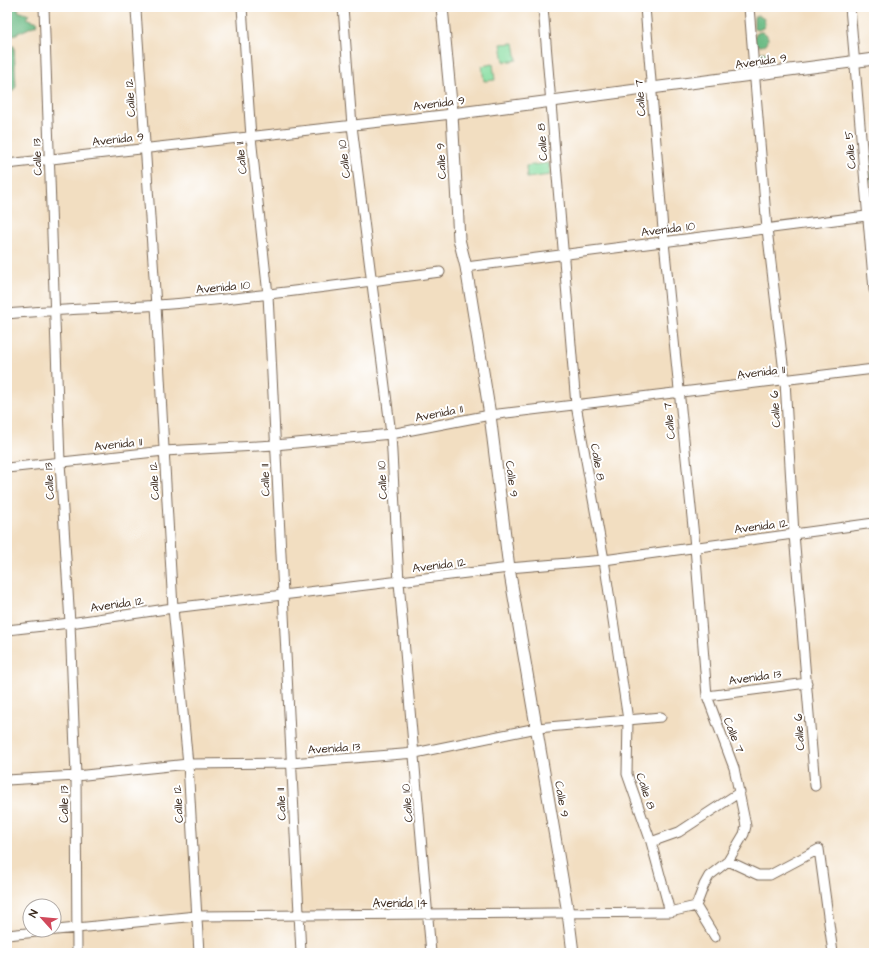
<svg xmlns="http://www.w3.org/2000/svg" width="881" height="960" font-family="'Architects Daughter',sans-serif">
  <rect width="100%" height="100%" fill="#fff"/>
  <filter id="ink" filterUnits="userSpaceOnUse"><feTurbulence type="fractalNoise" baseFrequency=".025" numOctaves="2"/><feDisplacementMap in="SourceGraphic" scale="8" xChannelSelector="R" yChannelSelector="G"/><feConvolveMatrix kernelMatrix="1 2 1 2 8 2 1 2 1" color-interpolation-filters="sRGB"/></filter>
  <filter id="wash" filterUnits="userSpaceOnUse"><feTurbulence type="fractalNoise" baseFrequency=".012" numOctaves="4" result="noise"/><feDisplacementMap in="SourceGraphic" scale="16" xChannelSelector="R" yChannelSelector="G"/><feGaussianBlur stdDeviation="0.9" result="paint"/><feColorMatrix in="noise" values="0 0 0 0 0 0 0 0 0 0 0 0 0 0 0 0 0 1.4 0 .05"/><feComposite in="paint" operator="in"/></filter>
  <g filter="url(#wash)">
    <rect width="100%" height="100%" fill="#f2dec1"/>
    <path fill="#87dda0" stroke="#61845f" d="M514,43l3,17 -13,2 -3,-18z
      M493,64l2,16 -11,1 -2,-15z
      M549,163l1,12 -23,3 -1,-12z"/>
    <path fill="#6dbc86" stroke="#547352" d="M7,7h12l-1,4 11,4 -3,3 12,4 -2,3 -29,13z
      M758,15l6,4 1,5 -2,4 -5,2 -4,-1v-12z
      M754 39a7 7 0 1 1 14 0a7 7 0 1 1-14 0Z
      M7,46h7l2,41 -9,10z
      M756 59a7 7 0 1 1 14 0a7 7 0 1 1-14 0Z
      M874,153v15l-4,-1 -3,-4 1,-7z
      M874,169v14l-5,-2 -1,-7z"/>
  </g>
  <g filter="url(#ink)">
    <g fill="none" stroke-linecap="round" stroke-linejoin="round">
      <g stroke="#7b6957" stroke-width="11">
        <path id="minor" d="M44,7l16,455 10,161 6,153 1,177
          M137,7l-1,3 20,296 17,302 15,156 11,189
          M242,7l9,130 17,158 33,658
          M343,7l9,119 39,308 8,148 32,371
          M543,7l33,398 28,155 24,160 -1,54 24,68 19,70
          M645,7l19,235 31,305 12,149 27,72 12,58 -2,8 -16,27 -19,15 -5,9 -8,21
          M749,7l18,222 18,152 9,153 21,252
          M850,7l24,283
          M7,164l445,-50
          M466,267l408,-52
          M7,314c50,-5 101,-5 151,-9 94,-7 188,-21 282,-33
          M7,468l157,-17 111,-6 116,-11 99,-19 384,-46
          M7,630l63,-7 103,-15 336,-40 95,-8 270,-37
          M707,696l100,-13
          M7,780l69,-4 112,-12 103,-1 124,-10 122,-25 124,-11
          M651,842l28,-10 61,-40
          M728,861l30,14h12l49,-26 14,104
          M696,906l19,31
          M7,935l189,-19 474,-4 26,-6"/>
      </g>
      <g stroke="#7b6957" stroke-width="13">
        <path id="tertiary" d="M442,7l10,107 7,125 7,28 24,148 19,153 59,345 5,40
          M452,114l422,-55"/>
      </g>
      <use href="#minor" stroke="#fff" stroke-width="9"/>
      <use href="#tertiary" stroke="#fff" stroke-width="11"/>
    </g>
  </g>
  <g text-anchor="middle" stroke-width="4" stroke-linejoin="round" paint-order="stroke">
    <g font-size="12" fill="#3b2a1e" stroke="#fff">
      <text transform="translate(761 61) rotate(-8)" y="4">Avenida 9</text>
      <text transform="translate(130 98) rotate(-94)" y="4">Calle 12</text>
      <text transform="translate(640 98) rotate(-95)" y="4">Calle 7</text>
      <text transform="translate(439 103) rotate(-7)" y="4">Avenida 9</text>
      <text transform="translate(118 139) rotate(-6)" y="4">Avenida 9</text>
      <text transform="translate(542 142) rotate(-94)" y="4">Calle 8</text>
      <text transform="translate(850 150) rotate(-95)" y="4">Calle 5</text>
      <text transform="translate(37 157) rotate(-92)" y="4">Calle 13</text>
      <text transform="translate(241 158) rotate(-96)" y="4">Calle 11</text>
      <text transform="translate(344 159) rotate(-97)" y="4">Calle 10</text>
      <text transform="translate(441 161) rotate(-93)" y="4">Calle 9</text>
      <text transform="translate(668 229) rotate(-7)" y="4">Avenida 10</text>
      <text transform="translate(223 287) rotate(-5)" y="4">Avenida 10</text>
      <text transform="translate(761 372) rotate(-7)" y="4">Avenida 11</text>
      <text transform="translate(775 409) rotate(-94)" y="4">Calle 6</text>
      <text transform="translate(439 413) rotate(-11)" y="4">Avenida 11</text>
      <text transform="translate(669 421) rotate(-96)" y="4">Calle 7</text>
      <text transform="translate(118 444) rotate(-6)" y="4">Avenida 11</text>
      <text transform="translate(598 462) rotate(80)" y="4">Calle 8</text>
      <text transform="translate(512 479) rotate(83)" y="4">Calle 9</text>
      <text transform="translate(265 480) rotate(-92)" y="4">Calle 11</text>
      <text transform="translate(382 480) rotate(-93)" y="4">Calle 10</text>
      <text transform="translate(49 481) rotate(-93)" y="4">Calle 13</text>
      <text transform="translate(154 481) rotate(-93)" y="4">Calle 12</text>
      <text transform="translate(761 526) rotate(-7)" y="4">Avenida 12</text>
      <text transform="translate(439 565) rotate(-7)" y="4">Avenida 12</text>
      <text transform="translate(117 604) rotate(-8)" y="4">Avenida 12</text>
      <text transform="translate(755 677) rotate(-8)" y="4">Avenida 13</text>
      <text transform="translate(799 732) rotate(-94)" y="4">Calle 6</text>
      <text transform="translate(734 735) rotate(68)" y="4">Calle 7</text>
      <text transform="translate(334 748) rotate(-4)" y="4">Avenida 13</text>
      <text transform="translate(646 791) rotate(71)" y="4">Calle 8</text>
      <text transform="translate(562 799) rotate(80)" y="4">Calle 9</text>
      <text transform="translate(407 803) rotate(-95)" y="4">Calle 10</text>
      <text transform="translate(64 804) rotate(-90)" y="4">Calle 13</text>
      <text transform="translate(178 804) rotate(-93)" y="4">Calle 12</text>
      <text transform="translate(281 804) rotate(-93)" y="4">Calle 11</text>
      <text x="400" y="907">Avenida 14</text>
    </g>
  </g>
  <rect width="881" height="960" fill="none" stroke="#fff" stroke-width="24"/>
  <g transform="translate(42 918) rotate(297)"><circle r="19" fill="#ffffff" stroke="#b1aaa5"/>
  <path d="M0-3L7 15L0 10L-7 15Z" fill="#d1495b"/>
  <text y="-6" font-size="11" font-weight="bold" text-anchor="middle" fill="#3b2a1e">N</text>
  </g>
</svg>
